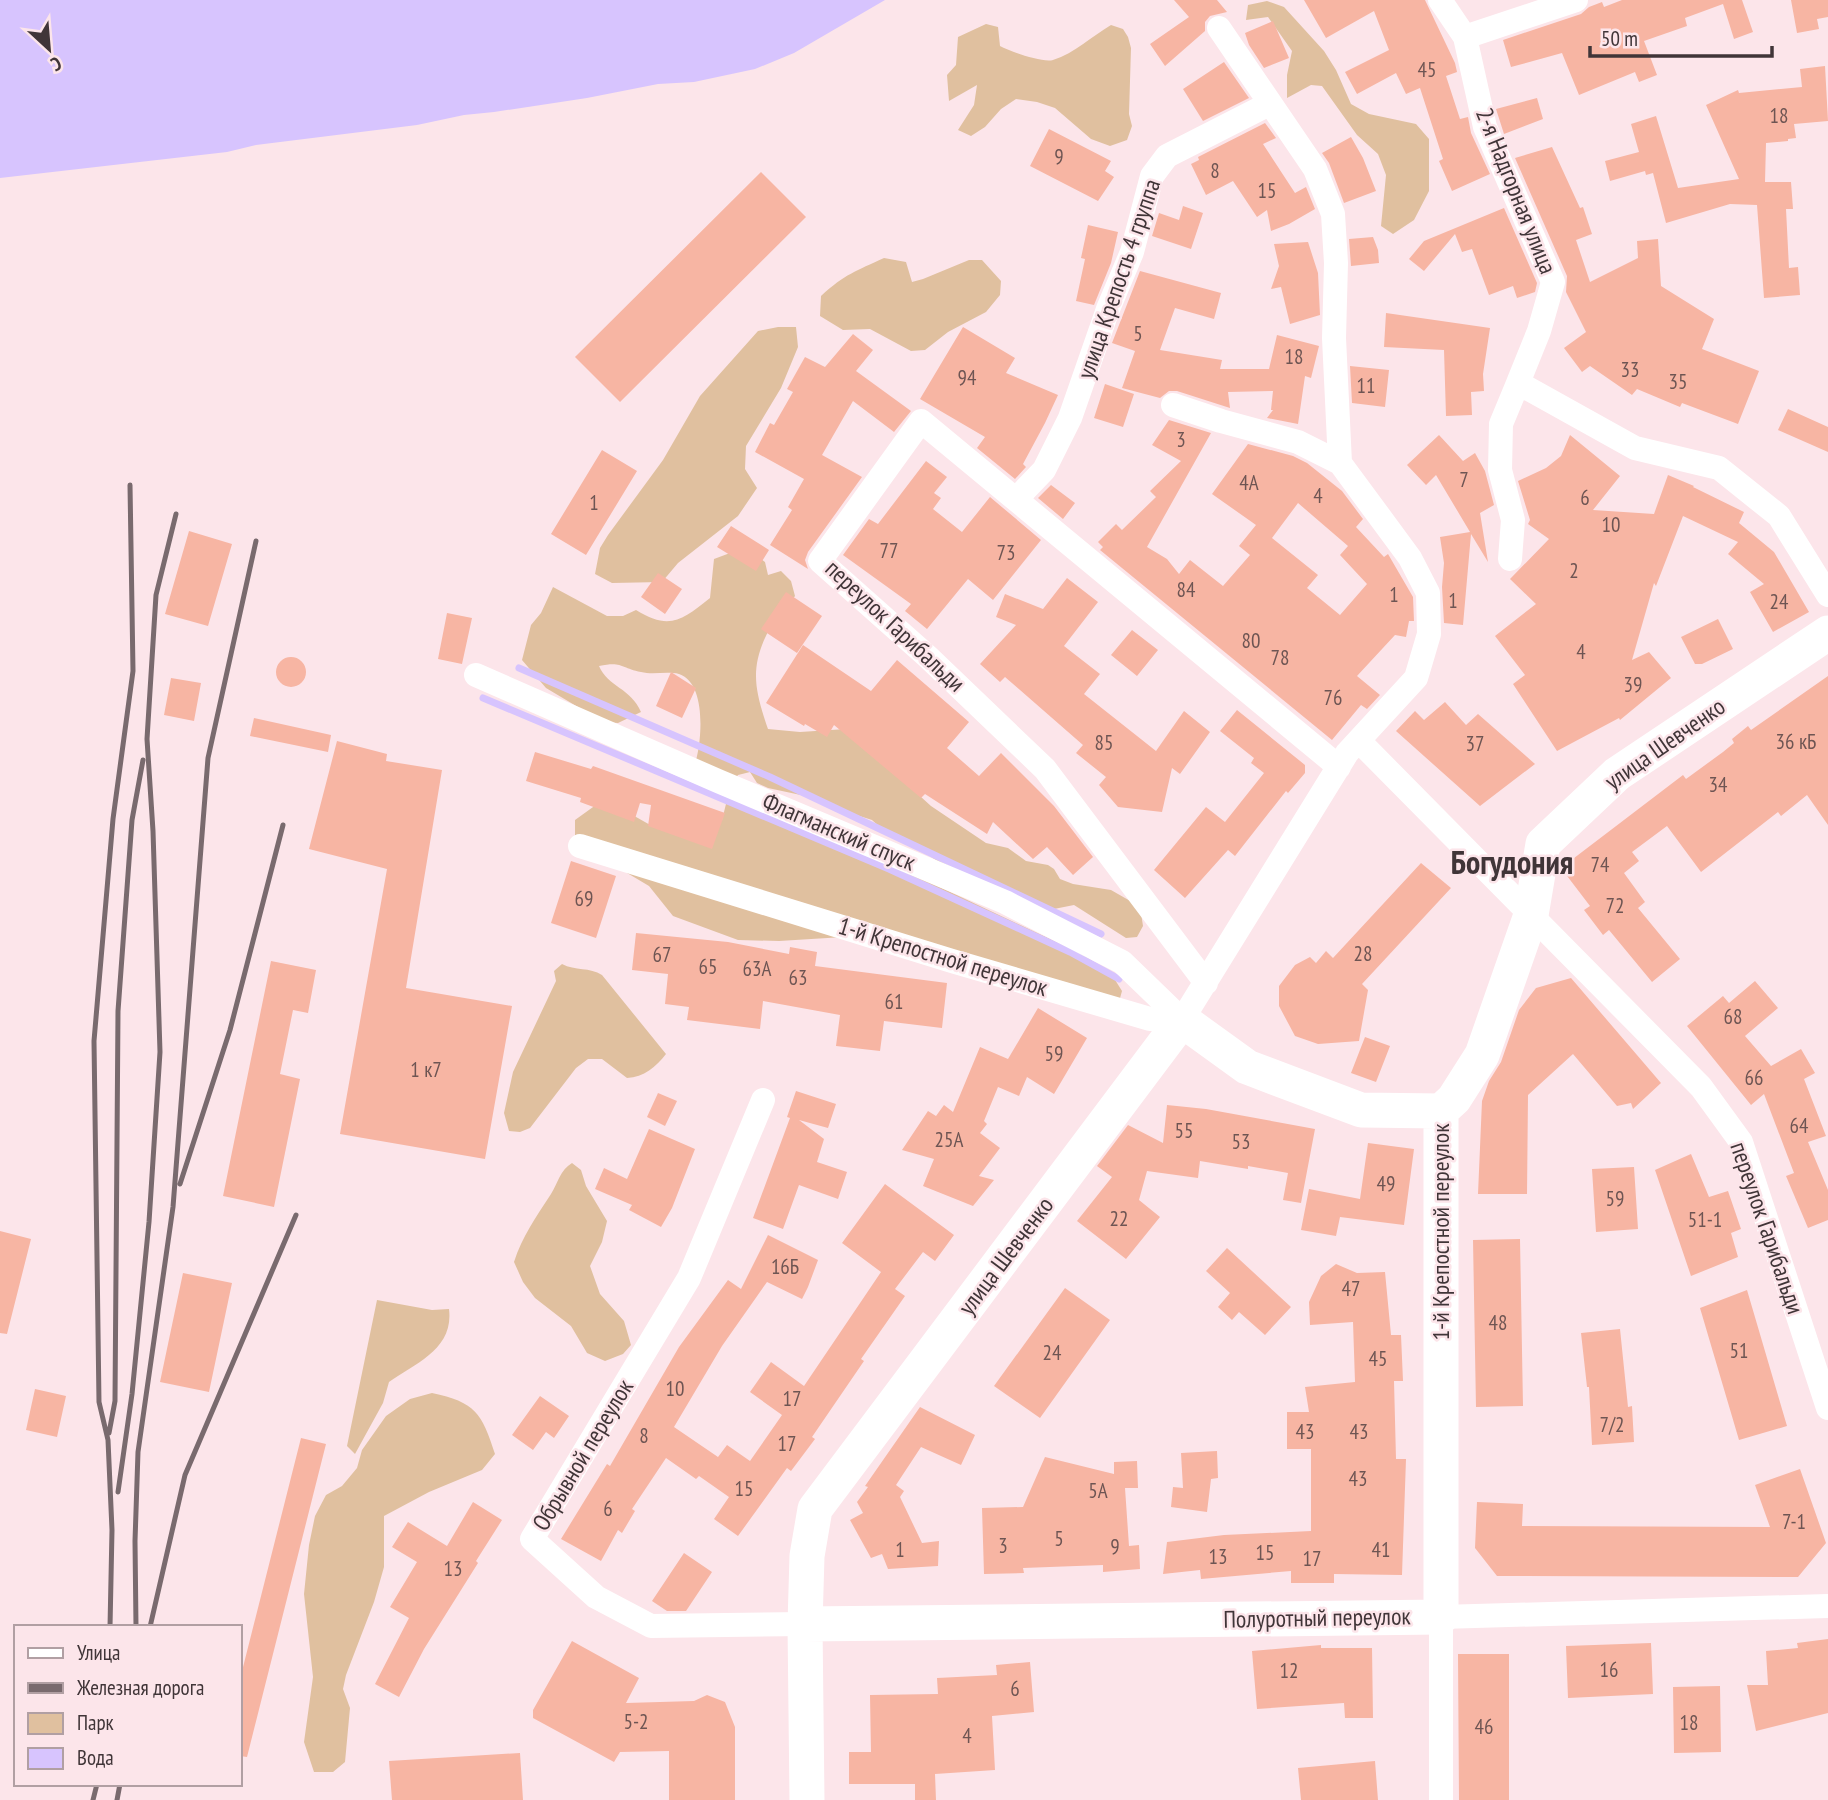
<svg xmlns="http://www.w3.org/2000/svg" width="1828" height="1800" font-family="'PT Sans Narrow',sans-serif">
  <rect width="100%" height="100%" fill="#fce5ea"/>
  <path fill="#e0c09f" d="M1267,1l17,6 40,44 12,19 15,34 18,10 47,10 13,15v52l-15,29 -21,14 -12,-8 5,-51 -8,-21 -21,-19 -35,-49 -11,-1 -24,13v-23l5,-24 -24,-34 -22,3 2,-15z
    M986,24l12,3 2,19c11,6 43,17 53,14 22,-7 39,-24 58,-35l12,4 5,8 3,11 -2,66 3,12 -5,14 -17,6 -19,-7 -36,-31 -18,-6 -21,-3 -15,10 -16,18 -14,9 -13,-6 16,-25 3,-20 -28,16 -2,-26 9,-10 2,-28z
    M884,258l22,4 6,20 11,-3 46,-19h13l19,21 -1,14 -14,17 -38,20 -23,18 -14,1 -41,-22 -27,1 -23,-14 1,-20c24,-22 35,-25 63,-38z
    M778,327h18l2,20 -17,41 -35,58 -1,23 12,19 -19,28 -60,47 -16,19 -50,1 -17,-9 5,-26 8,-13 55,-75 37,-64 58,-65z
    M751,552l14,10 3,13 13,-4 10,10 4,15c-7,10 -18,20 -24,30 -22,40 -17,62 -3,103l32,3 46,-3 85,77 55,37 22,5 18,13 22,4 6,4 6,10 13,5 38,6 21,12 9,11 2,13 -6,11 -11,1 -52,-33 -25,5 -17,-9 -12,-1 -79,-36 -26,-19 -24,-8 -19,-17 -28,-9 -20,-11 -56,-12 -11,-5 -7,-11 -12,3 -4,6 -39,-17c7,-22 12,-81 -16,-90 -12,-3 -26,1 -38,-2 -21,-4 -18,-11 -42,-6 9,21 32,22 42,46l-23,11 -15,-1 -57,-34 -24,-28 9,-35 10,-12 12,-26 54,29h16l13,-6c34,21 46,10 74,-12l4,-39 16,-6z
    M728,796l146,60 210,99 28,20 10,16 -5,18 -257,-73 -81,5 -41,-1 -65,-24 -24,-30 -74,-44v-22l25,-18 29,11 23,13 70,-6z
    M562,964c13,7 28,3 40,11l64,79c-10,13 -22,23 -39,24l-25,-19h-14l-12,9 -46,60 -10,4 -11,-1 -5,-18 9,-41 43,-91 -2,-10z
    M572,1163l9,7 5,16 21,35 -5,21 -12,24 10,28 24,27 7,24 -8,9 -18,7 -18,-8 -16,-27 -36,-28 -12,-16 -9,-20c8,-25 22,-45 37,-68 7,-11 9,-24 21,-31z
    M377,1300l55,10 17,-1c5,40 -33,54 -60,73l-6,21 -28,51 -8,-8z
    M432,1393c43,9 50,20 63,61l-13,16 -53,22 -45,24v51l-10,35 -28,73 -3,14 7,19 -5,54 -12,10h-19l-10,-30 9,-65 -9,-83 5,-49 6,-29 11,-21 16,-9 15,-18 5,-18 24,-34 24,-17z"/>
  <path fill="#d7c4fe" d="M0,0h885l-91,53 -39,16 -61,13 -36,2 -71,14 -93,14 -30,3 -47,10 -161,20 -29,7 -227,26z"/>
  <g fill="none" stroke-linecap="round" stroke-linejoin="round">
    <path stroke="#d7c4fe" stroke-width="7" d="M519,668l251,109 331,157
      M483,698l406,171 181,83 49,27"/>
  </g>
  <path fill="#f7b5a3" fill-rule="evenodd" d="M1174,0h43l10,12 -17,4 -5,6v9l-40,35 -15,-22 39,-27z
    M1304,0h121l30,63 2,9 -11,4 14,43 8,-2 3,16 19,41 -38,17 -13,-30 4,-2 -23,-71 -14,6 -10,-21 -39,21 -12,-22 44,-22 -15,-39 -48,27z
    M1622,0h120l11,32 -19,7 -11,-35 -38,14 2,8 -43,15 13,34 -18,7 -4,-10 -56,23 -17,-42 -51,14 -8,-27 78,-26 8,-7 13,-5 2,5z
    M1791,0h37v17l-11,2 2,10 -22,4z
    M1273,21l16,37 -25,10 -15,-23 -4,-12z
    M1224,62l25,36 -46,23 -20,-32z
    M1825,66l3,55 -34,3 2,14 -8,1v2l-22,2 -1,39h26l2,27h-7l3,59 9,-1 2,28 -36,3 -7,-93 -27,-1 -64,19 -13,-50 -7,2 -1,-4 -35,10 -5,-20 34,-9 -8,-28 25,-8 22,72 61,-9 -33,-74 32,-15 1,3 63,-6 -2,-18z
    M1537,98l6,21 -39,15 -8,-25z
    M1265,123l11,15 -13,6 32,49 11,-6 9,22 -26,15 -18,7 -4,-21 -10,7 -24,-36 -27,14 -15,-31 8,-4 -1,-3z
    M1049,129l62,32 -6,10 9,6 -16,24 -68,-35z
    M1351,137l12,21 13,33 -32,12 -15,-40 -7,-10z
    M1552,147l28,61 3,-1 9,27 -16,6 14,42 48,-24 -1,-17 21,-2 3,47 53,33 -12,30 57,22 -21,53 -56,-21 -2,4 -43,-18 -5,6 -42,-29 -8,6 -18,-24 22,-16 -20,-40 1,-16 -52,-118z
    M761,172l45,45 -186,185 -45,-45z
    M1183,206l20,7 -12,36 -39,-13 7,-23 20,7z
    M1504,208l33,75 -2,9 -18,6 -4,-12 -24,9 -17,-46 -10,3 -7,-18 -31,37 -15,-12 15,-18z
    M1088,225l30,7 -7,31 -17,42 -18,-4 9,-42 -4,-1z
    M1373,237l5,13 1,13 -28,3 -2,-27z
    M1308,242l10,31 2,42 -30,9 -9,-37 -10,2 8,-23 -5,-22z
    M1140,271l81,22 -7,26 -39,-11 -15,42 62,10 -2,9h49l8,-34 42,11 -8,32 -6,-2 -7,48 -31,-6 6,-8h-2l2,-19 -45,1 2,16 -53,-17h-8l-9,7 -38,-10 13,-37 -23,-8z
    M1386,313l104,15 -7,46 1,17 -13,1 1,23 -26,1 -2,-66 -60,-3z
    M963,327l52,31 -9,15 52,22 -13,28 -22,41 3,3 -11,12 -38,-31 8,-11 -65,-38z
    M853,334l20,16 -17,21 55,40 -17,21 -41,-31 -31,54 40,22 -54,75 -3,8 3,9 -38,-24 22,-35 -4,-3 16,-28 -49,-27 15,-29 4,2 19,-33 -6,-3 18,-32 20,10z
    M1350,366l39,4 -4,37 -33,-4z
    M1105,384l29,10 -11,33 -29,-9z
    M1788,409l40,18v25l-50,-22z
    M1169,420l42,13 -64,114 20,12 12,15 11,-14 33,26 27,-31 -11,-9 17,-21 -44,-31 36,-50 45,12 14,7 35,28 21,28 -7,8 28,30 4,-3 25,43 1,24h-5l-3,16 -11,-2 -38,41 23,19 -13,14 -6,-4 -29,35 -232,-190 3,-3 -5,-5 18,-18 6,6 34,-33 -6,-6 31,-30 -29,-16zM1298,503l50,43 -8,9 27,29 -27,31 -33,-27 11,-13 -46,-37z
    M1439,435l24,26 12,-8 10,18 9,34 -14,8 8,49 -17,-28 -8,91 -19,-2 -2,-36 2,-24 -4,-26 30,-5 -34,-57 -10,10 -19,-20z
    M1570,435l50,41 -27,34 61,4 14,-39 26,11 -1,1 51,25 -5,11 35,29 35,60 -36,20 -23,-40 14,-8 -36,-30 10,-12 -55,-26 -27,70 -2,-3 -22,77 17,-8 22,26 -51,42 -1,-2 -62,33 -44,-67 12,-9 -30,-39 41,-32 -26,-25 39,-40 -21,-15 2,-4 -12,-39 28,-13 15,-12z
    M602,450l35,21 -51,84 -35,-21z
    M926,461l21,16 -13,16 7,5 -8,11 29,23 28,-35 51,43 -48,60 -25,-21 -41,50 -22,-18 6,-7 -68,-49 26,-36 9,5z
    M1051,485l24,18 -12,16 -25,-21z
    M731,526l38,24 -13,21 -39,-24z
    M189,531l43,13 -24,82 -43,-12z
    M658,573l24,16 -17,25 -24,-17z
    M1067,578l31,24 -34,44 36,28 -16,20 72,57 28,-40 26,21 -30,42 -8,-6 -10,44 -44,-5 -19,-22 7,-8 -30,-24 7,-8 -78,-68 -5,5 -20,-18 36,-39 -20,-8 9,-23 38,15z
    M786,592l36,24 -25,37 -36,-24z
    M447,613l25,5 -10,46 -24,-5z
    M1718,619l15,30 -31,15h-7l-14,-27z
    M1132,630l26,20 -21,26 -26,-21z
    M803,645l68,46 26,-31 72,62 -22,26 32,28 22,-23 53,53 39,51 -20,18 -26,-28 -14,12 -40,-37 -6,12 -62,-40 -4,4 -87,-73 -7,12 -22,-13 -1,2 -38,-23z
    M276 672a15 15 0 1 1 30 0a15 15 0 1 1-30 0Z
    M671,672l25,16 -14,30 -26,-12z
    M1828,676v149l-21,-30 -26,21 -3,-4 -77,60 -34,-46 -35,26 7,9 -15,12 21,29 -7,6 42,51 -28,23 -43,-52 -6,5 -19,-25 6,-4 -29,-38 122,-93 3,4 37,-27 11,-9 -2,-4 16,-13 3,4z
    M171,678l30,5 -7,38 -30,-6z
    M1445,702l21,23 12,-11 57,50 -55,42 -84,-75 19,-20 9,9z
    M1237,710l68,55v8l-17,20 -2,-2 -51,65 -7,-6 -43,48 -31,-28 52,-63 19,15 39,-49 -13,-10 3,-5 -34,-27z
    M254,718l77,17 -3,17 -78,-16z
    M337,741l50,13 -1,7 56,9 -36,218 106,18 -27,153 -145,-25 47,-265 -78,-20z
    M535,752l56,17 2,-3 132,47 -13,36 -64,-23 3,-21 -11,-2 -6,19 -54,-20 1,-4 -55,-17z
    M571,861l45,15 -20,62 -45,-15z
    M1421,863l30,25 -89,96 6,6 -9,51 -41,3 -23,-8 -16,-30v-20l16,-21 15,-8 6,6 10,-12 7,7z
    M636,933l92,9 61,12 1,-7 27,5 -2,14 132,17 -5,45 -58,-7 -4,30 -44,-5 4,-31 -77,-14 -3,28 -73,-9 2,-13 -24,-3 3,-30 -36,-4z
    M271,961l45,9 -8,43 -15,-3 -13,64 20,5 -26,128 -51,-11z
    M1571,978l90,105 -28,26 -2,-6 -14,3 -44,-52 -45,41 -1,99h-49l4,-93 7,-20 12,-19 18,-52 17,-22z
    M1755,981l23,27 -33,28 26,30 30,-17 14,24 -11,6 22,57 -18,6 20,48v30l-20,8 -22,-52 8,-3 -30,-79 -13,11 -64,-79 36,-30 6,7z
    M1038,1008l49,30 -33,56 -27,-17 -8,19 -21,-9 -14,34 3,3 -7,9 20,15 -21,28 15,4 -21,26 -50,-20 11,-27 -32,-9 26,-39 8,5 8,-11 9,7 27,-65 28,12z
    M1365,1037l25,9 -14,36 -25,-9z
    M796,1091l40,13 -8,24 -29,-8 25,19 -7,23 30,10 -9,27 -39,-14 -16,44 -30,-11 37,-100 -3,-1z
    M658,1093l19,8 -12,25 -18,-9z
    M1167,1105l39,4 109,20 -14,74 -18,-3 5,-27 -40,-7v3l-48,-8 -2,17 -51,-7 -8,29 21,17 -34,42 -49,-38 35,-44 -15,-11 31,-41 35,18z
    M649,1129l46,20 -23,59 -11,19 -32,-17 3,-5 -37,-16 9,-21 23,11z
    M1368,1143l46,6 -10,76 -64,-8 -4,19 -35,-6 8,-41 51,10z
    M1691,1154l18,43 19,-6 13,38 -10,4 7,24 -47,19 -36,-106z
    M1634,1167l4,62 -42,3 -4,-63z
    M885,1184l69,51 -19,26 -12,-9 -28,37 10,7 -44,63 3,2 -52,76 3,2 -24,32 -4,-3 -49,68 -24,-17 15,-22 -30,-21 -3,3 -30,-21 -34,51 3,2 -13,22 -4,-3 -17,31 -40,-22 46,-75 3,2 69,-119 49,-67 13,9 27,-54 50,25 -10,27 -6,12 -35,-17 -45,64 -48,81 44,30 9,-12 23,16 32,-46 -32,-23 21,-30 33,24 77,-114 -39,-29z
    M0,1231l31,8 -24,95 -7,-1z
    M1520,1239l3,167 -47,1 -3,-167z
    M1227,1248l64,59 -26,28 -26,-23 -7,8 -14,-13 12,-14 -24,-22z
    M1336,1264l21,9 28,-1 6,63h10l2,46h-9l2,78h10l-4,116 -68,-1v9h-43v-12l-90,8 -1,-9 -37,4 4,-32 57,-7 87,-4v-82h-24v-37h22l-4,-25 50,-5 -2,-60 -43,3 -1,-23 12,-26z
    M183,1273l49,10 -23,109 -49,-10z
    M1065,1288l45,32 -70,98 -46,-32z
    M1747,1290l40,136 -48,14 -39,-132z
    M1620,1329l8,78 4,-1 2,36 -42,3 -3,-58h-2l-6,-54z
    M35,1389l31,7 -9,41 -31,-7z
    M540,1396l29,20 -15,22 -8,-6 -13,18 -21,-15z
    M920,1407l55,28 -14,30 -40,-18 -25,38 8,6 -4,6 22,46 17,-2 -1,25 -50,3 -6,-15 -11,4 -21,-38 13,-7 -6,-11 11,-15 -3,-1z
    M301,1438l25,6 -79,313 -7,-1v-77z
    M1217,1451l1,27 -7,1 -4,33 -36,-5 2,-20 10,1 -2,-35z
    M1045,1457l69,17v-12l23,-1 1,27h-13l4,58 10,-1 1,24 -37,3v-7l-80,3 1,5 -40,1 -2,-66 41,-1z
    M1800,1469l26,74 -28,34 -301,-1 -22,-28 2,-46 46,2 -1,22 248,1 -15,-42z
    M473,1502l29,18 -26,41 2,2 -54,86 -25,48 -24,-13 34,-66 -19,-11 27,-45 -25,-15 16,-25 39,24z
    M684,1553l28,19 -26,39h-19l-15,-10z
    M1828,1639v74l-72,18 -9,-46h21l-2,-34 32,-3 -1,-5z
    M572,1641l67,37 -13,25 68,-2 13,-6 18,7 10,25v73h-66v-49l-49,1 -6,10 -81,-44v-8z
    M1651,1643l2,51 -85,4 -2,-52z
    M1321,1645v3h51l1,70h-28l-1,-15 -87,6 -5,-58z
    M1458,1654h51v146h-50z
    M1030,1662l4,50 -42,4 3,54 -60,4 1,26h-21v-16h-66v-32h22l-1,-57 68,-1 -1,-16 60,-3 -1,-10z
    M1720,1686l1,66 -47,1 -1,-66z
    M520,1753l3,47h-131l-3,-39z
    M1375,1761l3,39h-77l-3,-32z"/>
  <g fill="none" stroke-linecap="round" stroke-linejoin="round">
    <path stroke="#fff" stroke-width="24" d="M1440,0l25,37 20,90 68,155 -14,49 -21,52
      M1219,28l96,141 18,45 3,49 -2,75 6,125
      M1465,37l111,-37
      M1173,405l48,16 77,21 42,21 70,95 18,35 1,41 -13,44 -69,75 -165,267
      M1013,497l8,-3 23,-24 26,-52 38,-109 24,-57 20,-76 15,-20 102,-52
      M1510,559l3,-39 -13,-50 1,-46 17,-41 117,65 84,20 60,48 49,79
      M476,675l242,106 287,121 117,60 60,58
      M1359,741l342,346 40,55 87,266
      M580,846l372,115 198,58 32,1
      M1206,983l-161,-214 -117,-112 -108,-96 101,-140 418,346
      M763,1100l-74,178 -157,261 64,58 55,29 154,-2
      M1441,1800v-183l387,-11"/>
    <path stroke="#fff" stroke-width="35" d="M1441,1111l13,-12 28,-44 49,-140 12,-71 74,-70 211,-141
      M805,1624l636,-7v-506
      M807,1800l-2,-176 2,-68 8,-47 367,-489 65,47 114,43 80,1"/>
    <path stroke="#796a6e" stroke-width="5" d="M180,1184l50,-154 53,-205
      M109,1433l6,-32 3,-390 14,-191 11,-60
      M118,1492l14,-98 17,-172 11,-170 -7,-221 -6,-92 9,-144 20,-81
      M110,1627l2,-97 -4,-90 -9,-38 -5,-361 19,-222 20,-148 -3,-186
      M136,1627l-1,-86 3,-89 35,-245 35,-449 48,-217
      M150,1627l35,-152 111,-260
      M93,1800l4,-16
      M117,1800l3,-16"/>
  </g>
  <g text-anchor="middle" stroke-width="5" stroke-linejoin="round" paint-order="stroke">
    <g font-size="21" fill="#6e5553">
      <text x="1427" y="77">45</text>
      <text x="1779" y="123">18</text>
      <text x="1059" y="164">9</text>
      <text x="1215" y="178">8</text>
      <text x="1267" y="198">15</text>
      <text x="1138" y="341">5</text>
      <text x="1294" y="364">18</text>
      <text x="1630" y="377">33</text>
      <text x="967" y="385">94</text>
      <text x="1678" y="389">35</text>
      <text x="1366" y="393">11</text>
      <text x="1181" y="447">3</text>
      <text x="1464" y="487">7</text>
      <text x="1249" y="490">4А</text>
      <text x="1318" y="503">4</text>
      <text x="1585" y="505">6</text>
      <text x="594" y="510">1</text>
      <text x="1611" y="532">10</text>
      <text x="889" y="558">77</text>
      <text x="1006" y="560">73</text>
      <text x="1574" y="578">2</text>
      <text x="1186" y="597">84</text>
      <text x="1394" y="602">1</text>
      <text x="1453" y="608">1</text>
      <text x="1779" y="609">24</text>
      <text x="1251" y="648">80</text>
      <text x="1581" y="659">4</text>
      <text x="1280" y="665">78</text>
      <text x="1633" y="692">39</text>
      <text x="1333" y="705">76</text>
      <text x="1796" y="749">36 кБ</text>
      <text x="1104" y="750">85</text>
      <text x="1475" y="751">37</text>
      <text x="1718" y="792">34</text>
      <text x="1600" y="872">74</text>
      <text x="584" y="906">69</text>
      <text x="1615" y="913">72</text>
      <text x="1363" y="961">28</text>
      <text x="662" y="962">67</text>
      <text x="708" y="974">65</text>
      <text x="757" y="976">63А</text>
      <text x="798" y="985">63</text>
      <text x="894" y="1009">61</text>
      <text x="1733" y="1024">68</text>
      <text x="1054" y="1061">59</text>
      <text x="426" y="1077">1 к7</text>
      <text x="1754" y="1085">66</text>
      <text x="1799" y="1133">64</text>
      <text x="1184" y="1138">55</text>
      <text x="949" y="1147">25А</text>
      <text x="1241" y="1149">53</text>
      <text x="1386" y="1191">49</text>
      <text x="1615" y="1206">59</text>
      <text x="1119" y="1226">22</text>
      <text x="1705" y="1227">51-1</text>
      <text x="785" y="1274">16Б</text>
      <text x="1351" y="1296">47</text>
      <text x="1498" y="1330">48</text>
      <text x="1739" y="1358">51</text>
      <text x="1052" y="1360">24</text>
      <text x="1378" y="1366">45</text>
      <text x="675" y="1396">10</text>
      <text x="792" y="1406">17</text>
      <text x="1612" y="1432">7/2</text>
      <text x="1305" y="1439">43</text>
      <text x="1359" y="1439">43</text>
      <text x="644" y="1443">8</text>
      <text x="787" y="1451">17</text>
      <text x="1358" y="1486">43</text>
      <text x="744" y="1496">15</text>
      <text x="1098" y="1498">5А</text>
      <text x="608" y="1516">6</text>
      <text x="1794" y="1529">7-1</text>
      <text x="1059" y="1546">5</text>
      <text x="1003" y="1553">3</text>
      <text x="1115" y="1554">9</text>
      <text x="900" y="1557">1</text>
      <text x="1381" y="1557">41</text>
      <text x="1265" y="1560">15</text>
      <text x="1218" y="1564">13</text>
      <text x="1312" y="1566">17</text>
      <text x="453" y="1576">13</text>
      <text x="1609" y="1677">16</text>
      <text x="1289" y="1678">12</text>
      <text x="1015" y="1696">6</text>
      <text x="636" y="1729">5-2</text>
      <text x="1689" y="1730">18</text>
      <text x="1484" y="1734">46</text>
      <text x="967" y="1743">4</text>
    </g>
    <g font-size="24" fill="#403538" stroke="#fce5ea">
      <text transform="translate(1516 191) rotate(68)" y="8">2-я Надгорная улица</text>
      <text transform="translate(1119 279) rotate(-71)" y="8">улица Крепость 4 группа</text>
      <text transform="translate(895 626) rotate(43)" y="8">переулок Гарибальди</text>
      <text transform="translate(1665 744) rotate(-35)" y="8">улица Шевченко</text>
      <text transform="translate(839 832) rotate(23)" y="8">Флагманский спуск</text>
      <text transform="translate(943 957) rotate(17)" y="8">1-й Крепостной переулок</text>
      <text transform="translate(1767 1228) rotate(71)" y="8">переулок Гарибальди</text>
      <text transform="translate(1441 1232) rotate(-90)" y="8">1-й Крепостной переулок</text>
      <text transform="translate(1006 1256) rotate(-53)" y="8">улица Шевченко</text>
      <text transform="translate(583 1455) rotate(-59)" y="8">Обрывной переулок</text>
      <text transform="translate(1317 1618) rotate(-1)" y="8">Полуротный переулок</text>
    </g>
    <g font-size="32" font-weight="bold" fill="#403538" stroke="#fce5ea">
      <text x="1512" y="874">Богудония</text>
    </g>
  </g>
  <rect x="14" y="1625" width="228" height="161" fill="#fce5ea" stroke="#b19fa3" stroke-width="2"/>
  <rect x="28" y="1648" width="35" height="10" fill="#ffffff" stroke="#b19fa3" stroke-width="2"/>
  <text x="77" y="1660" font-size="21" fill="#403538">Улица</text>
  <rect x="28" y="1683" width="35" height="10" fill="#796a6e" stroke="#b19fa3" stroke-width="2"/>
  <text x="77" y="1695" font-size="21" fill="#403538">Железная дорога</text>
  <rect x="28" y="1713" width="35" height="21" fill="#e0c09f" stroke="#b19fa3" stroke-width="2"/>
  <text x="77" y="1730" font-size="21" fill="#403538">Парк</text>
  <rect x="28" y="1748" width="35" height="21" fill="#d7c4fe" stroke="#b19fa3" stroke-width="2"/>
  <text x="77" y="1765" font-size="21" fill="#403538">Вода</text>
  <g transform="translate(49 49) rotate(154)" stroke="#fce5ea" stroke-width="5" paint-order="stroke">
  <path d="M0-5L12 26L0 18L-12 26Z" fill="#403538"/>
  <text y="-10" font-size="19" font-weight="bold" text-anchor="middle" fill="#403538">С</text>
  </g>
  <path d="M1590 46v10h182v-10" fill="none" stroke="#403538" stroke-width="3.5"/>
  <text x="1601" y="46" font-size="21" fill="#403538" stroke="#fce5ea" stroke-width="5" paint-order="stroke">50 m</text>
</svg>
